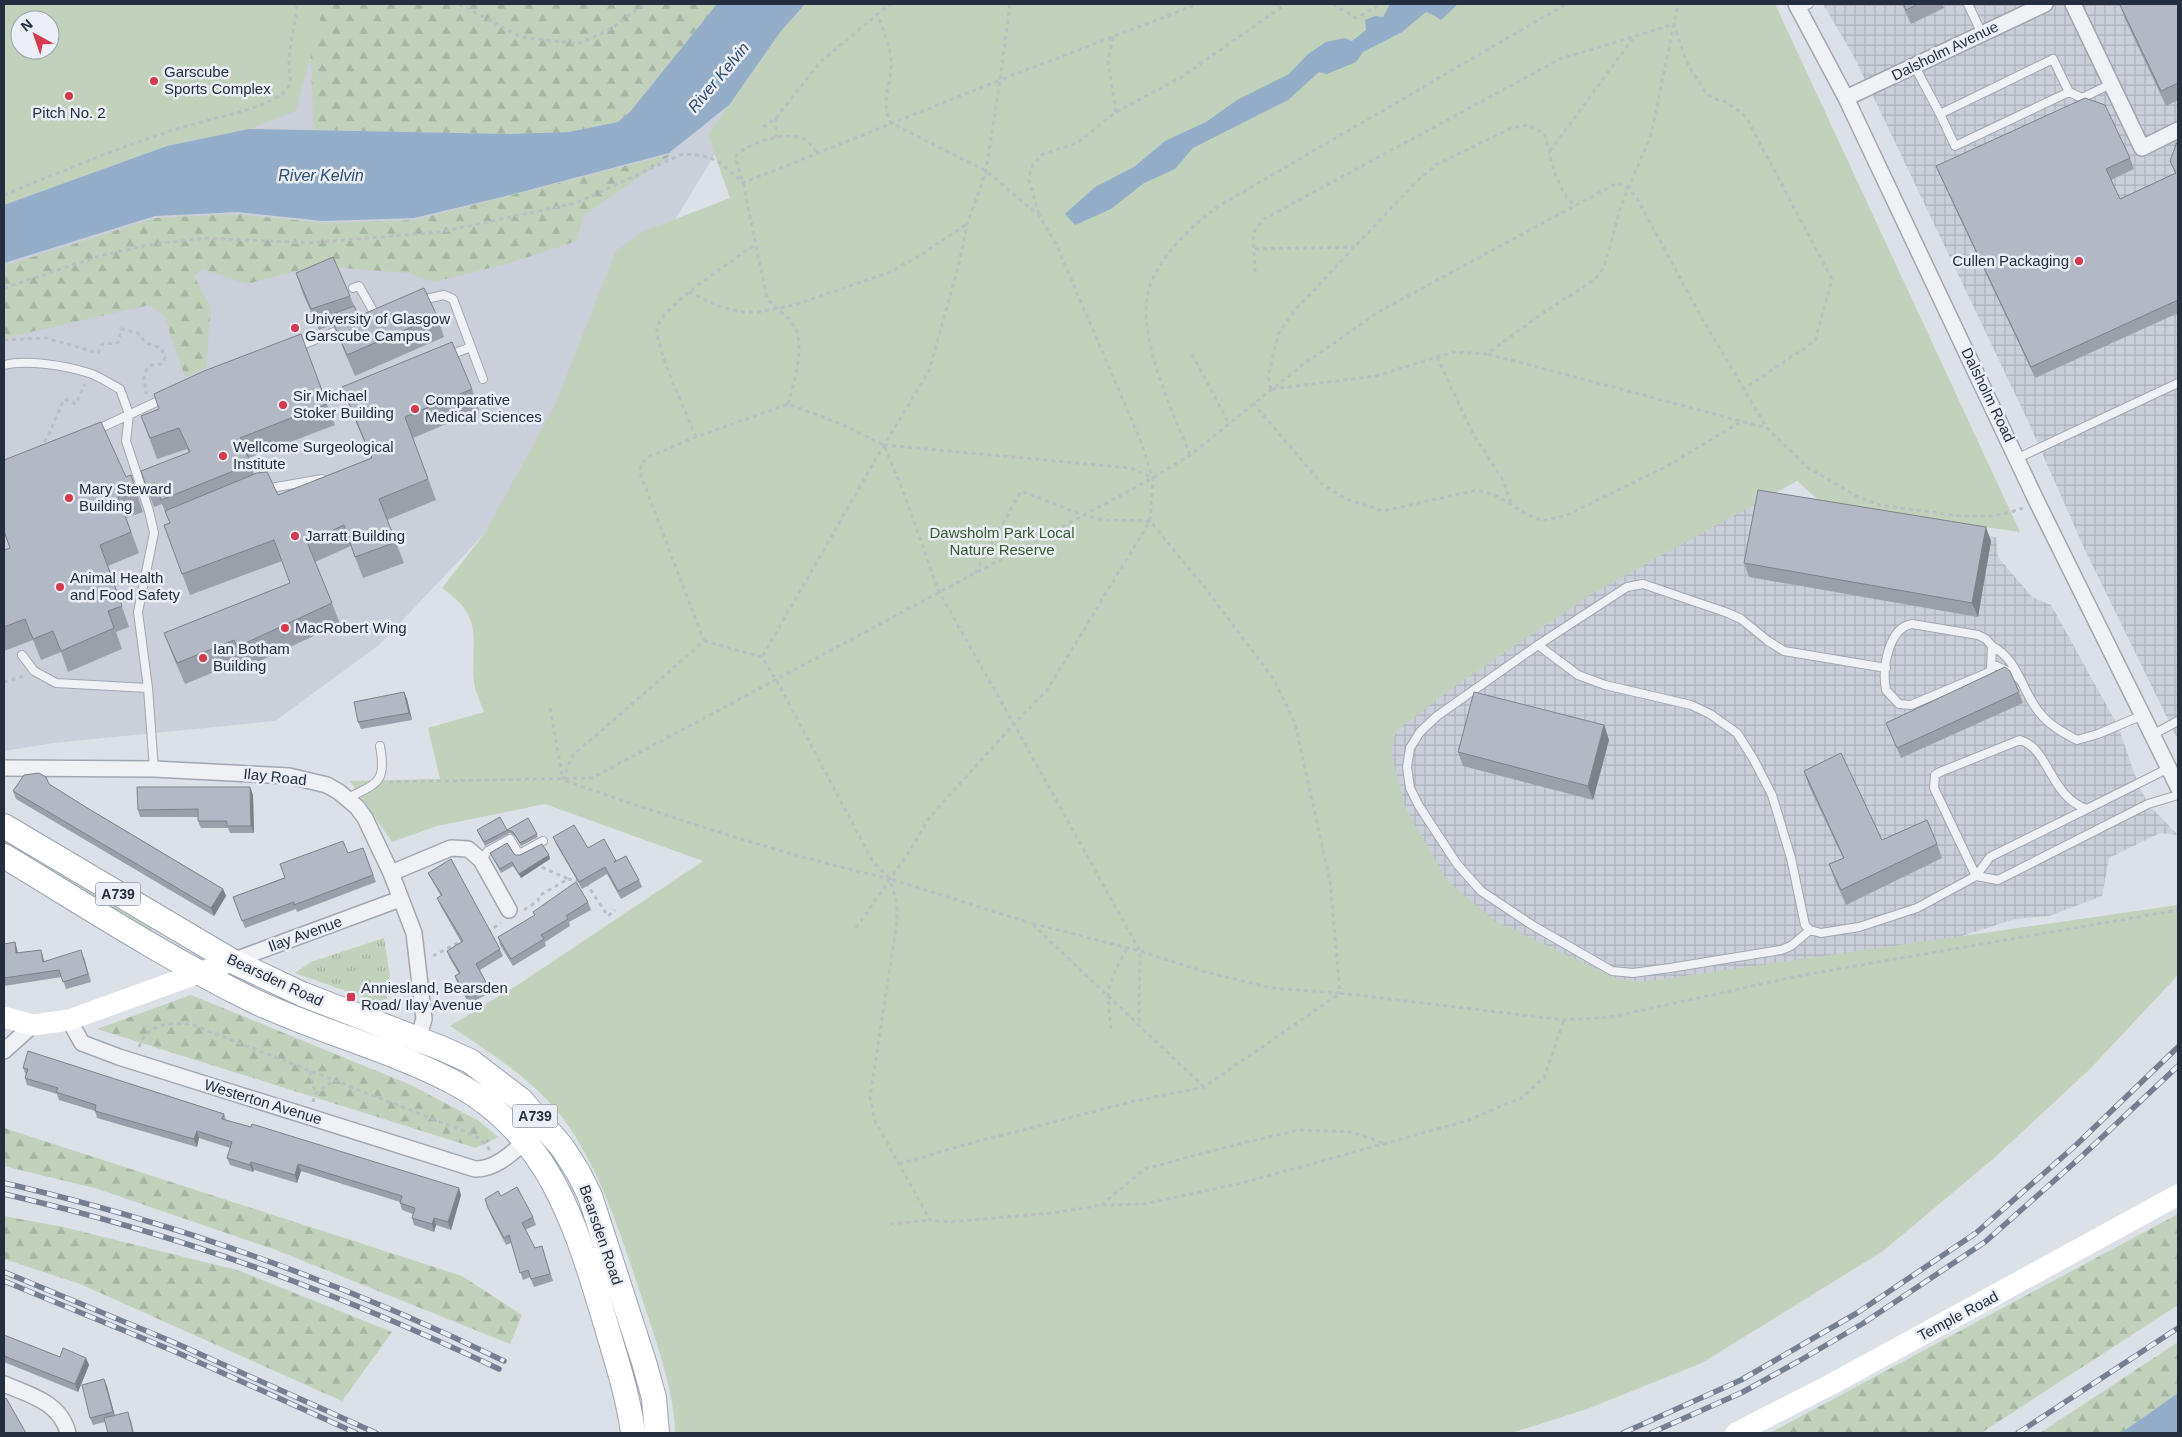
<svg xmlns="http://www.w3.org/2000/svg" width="2182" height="1437" font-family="Helvetica,sans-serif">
  <defs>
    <pattern id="industrial-grid" width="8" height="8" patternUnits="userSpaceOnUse" patternTransform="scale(1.25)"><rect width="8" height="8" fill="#cacfd9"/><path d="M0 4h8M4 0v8" fill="none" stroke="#adb2bb"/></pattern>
    <pattern id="grass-tufts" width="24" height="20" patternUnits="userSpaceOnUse" patternTransform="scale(1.25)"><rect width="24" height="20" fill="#c1d1bc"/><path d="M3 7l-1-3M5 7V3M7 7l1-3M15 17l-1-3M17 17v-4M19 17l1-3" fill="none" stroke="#a6b4a3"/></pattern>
    <pattern id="forest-firs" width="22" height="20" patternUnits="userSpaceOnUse" patternTransform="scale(1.25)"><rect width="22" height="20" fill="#c1d1bc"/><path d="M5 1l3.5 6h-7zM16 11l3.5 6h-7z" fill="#a6b4a3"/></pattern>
  </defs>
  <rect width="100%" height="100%" fill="#dce0e7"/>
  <path fill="#cacfd9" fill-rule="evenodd" d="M4,4h802l-321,529 -106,112 -104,76 -222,22 -49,8zM20,20h30v30h-30z"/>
  <path fill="url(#industrial-grid)" d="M1823,4h355v736l-93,-190 -58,-131 -143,-300 -31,-64z
    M1753,496l243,41 2,20 34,40 19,8 67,121 20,58 10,20 30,31 -18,-2 -51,25 -7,38 -53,20 -34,3 -84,27 -303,46 -47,-13 -125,-79 -52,-89 -17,-45 11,-45 100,-80z"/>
  <path fill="url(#grass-tufts)" d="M4,841l148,88 -3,5 -145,-86z
    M384,938l6,39 -4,28 -91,-32 16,-11z"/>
  <path fill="url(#forest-firs)" d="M315,4h402l-87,108 -12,10 -48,10 -64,2 -192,-4 -4,-80z
    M672,154l-89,62 -6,25 -71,23 -73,18 -25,-9 -91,-7 -71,18 -43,-15 -9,7 17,32 -5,60 -21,9 -21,-61 -15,-11 -145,33v-72l151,-48 83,-4 86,9 91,-3z
    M191,995l220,90 68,36 19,16 -22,11 -379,-119z
    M4,1128l458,148 60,39 -12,29 -234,-94 -178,-61 -94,-23z
    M2178,1214v91l-197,128h-211z
    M4,1216l59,11 174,43 155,62 -50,69 -262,-117 -76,-25z
    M2178,1342v51l-57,40h-81z"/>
  <path fill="#c1d1bc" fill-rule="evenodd" d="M4,4h320l-28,107 -47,18 -82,17 -163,59zM20,20h30v30h-30z
    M805,4h970l245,528 -197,-28 -26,-23 -202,111 -140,94 -59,45 -5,21 14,55 43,75 47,39 122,58 26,3 535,-77v70l-88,94 -97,90 -110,92 -181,112 -115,46 -76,24h-836c0,-39 -19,-92 -31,-129 -22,-65 -41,-131 -82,-187 -29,-38 -73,-65 -112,-91l69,-42 184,-123 -158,-57 -108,22 -45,16 -42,-61 90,-2 -12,-51 56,-16c-3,-9 -9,-20 -10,-30 -4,-45 12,-63 -32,-94l43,-55 70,-128 61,-154 26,-19 88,-34 -22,-63 73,-104z"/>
  <path fill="#94adc9" d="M717,4h88l-24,27 -52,74 -60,48 -163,43 -92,22 -91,3 -85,-9 -83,4 -151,47v-58l163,-59 82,-17 257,5 63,-2 49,-10 12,-10z
    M1390,4h68l-17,16 -6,-4 -9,-4 -24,20 -39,20 -7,10 -29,12 -8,-2 -31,28 -95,48 -18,21 -31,14 -33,26 -36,16 -10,-11 30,-27 39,-20 31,-26 41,-19 31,-22 52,-26 19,-20 18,-12 19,-4 7,3 14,-11 -1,-10 10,-4 8,1z
    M2178,1393v40h-57z"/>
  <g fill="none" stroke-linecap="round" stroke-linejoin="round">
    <g stroke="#a1a7b1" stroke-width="10">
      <path id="lane" d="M1968,4l14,30
        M1799,9l10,-5
        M1915,67l25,47 113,-55 16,33 -114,54 -15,-32
        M2069,92l13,6 29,-14
        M353,288l6,-2 17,30
        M421,300l23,-5 9,4 30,80
        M297,347l47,-19
        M447,356l24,-9
        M4,365c22,-6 63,1 85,8 10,3 21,11 31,16l9,25 -3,27 23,70 5,22 -16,79 10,76 6,81
        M94,431l71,-33
        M2018,458l160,-75
        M265,489l57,-10
        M1912,624l66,11 8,4 6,7 -1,24 -4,3 -76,32 -12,-1 -13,-14c-4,-21 2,-62 26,-66z
        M1538,645l40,30 27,10 86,20 19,9 27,19 17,27 18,35 19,63 14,67 5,5 11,3 38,-6 58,-19 59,-32 14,-19 97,-48
        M1992,646c27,14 29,44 47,66 10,13 23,20 38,28l21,-6 45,-19
        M22,655l12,16 22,12 92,5
        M1992,664l22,10 6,6
        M2152,735l26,-14
        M348,798c29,-15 39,-15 32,-52
        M481,860l7,-9 22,-12 9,15 24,-13
        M1976,876l-42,-88 1,-13 5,-3 80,-32c29,8 30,57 67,69l82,-41
        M1976,876l22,4 150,-76 30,-9
        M1810,930l-19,16 -10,4 -111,18 -37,5 -21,-2 -80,-46 -51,-34 -24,-27 -38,-58 -9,-18 -3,-21 3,-19 10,-16 17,-16 101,-71 89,-58 16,-3 85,29 13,6 27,22 16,10 102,17"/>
    </g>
    <g stroke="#a1a7b1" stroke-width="18">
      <path id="street" d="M1796,4l50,94 191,404 141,285
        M2073,4l69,144 36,-18
        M1846,98l199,-94
        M4,768l150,1 135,7 38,9 12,7 18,15 8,11 26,55 23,60 10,86 -8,27
        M391,873l60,-25 17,1 13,11 28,50
        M232,961l168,-62
        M69,1020l13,23 37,14 356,112c20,1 38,-17 52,-29
        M4,1051l29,-26
        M4,1384c26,11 56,18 64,49"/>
    </g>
    <g stroke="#9ba4b3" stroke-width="26">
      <path id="primary" d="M4,826l228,135 70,33 139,54 29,13 51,39 41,47 16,25 12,24 54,166 10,36 3,35
        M4,856c81,49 161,101 246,143 66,32 138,49 203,83 95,50 122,140 151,236 11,38 24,76 29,115"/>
    </g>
    <path stroke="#babec5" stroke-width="3" stroke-dasharray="4 4" stroke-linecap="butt" d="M459,4l62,33 57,7 31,-14 35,-26
      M1010,4l-10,76 198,-76
      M1276,4l5,3
      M1333,4l23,14 26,-14
      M1113,37l-5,25 8,50
      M776,118v19
      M763,127l13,-9 44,-56 70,-58
      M1550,151l84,-114
      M4,195c72,-29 142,-60 217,-78 16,-3 56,-15 66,-28 6,-9 2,-16 2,-25 0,-20 7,-40 8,-60
      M1039,214l-10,-34 2,-12 10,-13 36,-12 39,-31 64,-34 106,-74
      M1255,249l102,-2
      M1255,272l-2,-39 11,-14 296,-160 114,-35 12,37 19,31 10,7 12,3 19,15 86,162 -17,62 -71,48
      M4,288l96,-32 43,-10 62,-8 104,5 132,-11 135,-29 104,-48c31,-3 42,8 63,28l257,-103 -14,91 -19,53 -7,36 -31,111 -45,74 -122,212
      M689,292l29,14 23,6h18l35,-7 94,-32 31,-17 48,-32
      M4,340l42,-2 52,15 4,-9 16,-1 3,-14 17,4 8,10 15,5 4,10 -3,6 -11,1c-12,10 -5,16 -5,29
      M1192,354l36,68
      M1488,354l279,74
      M1437,357l36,77 30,46 8,24
      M1271,389l-3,-11 10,-44 17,-24 120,-127 21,-18 75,-37 17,-3 16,8c8,26 10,52 30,72
      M1272,389l104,-13 77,-24 34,2 53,-39 54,-35 10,-13 17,-61 30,-71 27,-131
      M1253,403l69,81 24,15 37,12 94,-21 20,6 29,18 17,7 24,-6 100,-49 75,-45
      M788,404c6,-21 19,-62 4,-81 -6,-9 -17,-14 -25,-25l-24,-115 -8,-26c13,-15 50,-26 69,-18 5,2 9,9 13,14
      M696,437c-9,-23 -40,-88 -39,-108 1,-21 79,-70 97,-84
      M884,445l247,23 22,10
      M39,448l8,-10 17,-39 12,5 9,-20
      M1190,455c-17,-42 -55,-122 -41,-167 12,-34 40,-59 68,-81l349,-203
      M975,573l46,-82 62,24 21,5 46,1 59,72 64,85 22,45 35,158 10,112 224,27 47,-3 187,-41 380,-66
      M704,641l58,16 15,24 96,181 17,17 141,44
      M4,682l20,-6
      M550,708l13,72
      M563,780l9,-24 132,-115 -64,-168 1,-9 7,-7 48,-20 92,-33 53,20 43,21 19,46 36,101 75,132 33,-34 103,-169 3,-43 -14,-41 -83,-193 -16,-28 -54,-45 -95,-48c-12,-23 2,-40 0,-64 -2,-16 -8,-30 -14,-45
      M566,781c107,37 214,73 324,98l18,-25 21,-36 85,-94 126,227 -1,75
      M389,782l203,-4 561,-300 37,-23 111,-89 79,-55 237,-128 11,5 9,10 63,117 67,113 40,39 49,29 24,9 80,11h29l19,-3 15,-5
      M568,879l12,2
      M586,883l22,33 7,-6
      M524,910l14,-9 1,-5 29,-17 -27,-12 -2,-4
      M856,928l34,-49 7,25v18l-27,175 5,24 55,99 19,2 102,-9 51,-8 42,-1 102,-22 220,-61 55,-23 23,-20 20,-58
      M487,932l14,-9
      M433,956l32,-17
      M1111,1029c-5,-42 -4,-44 16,-81
      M139,1047c8,-23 30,-25 52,-23l280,110 8,4 11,12
      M310,1071l5,23
      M1204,1087l-173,-164 109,28 65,21 67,16 68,5
      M313,1102l2,-8 19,-13
      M899,1164l61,-18 175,-45 69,-14 135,-93
      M1102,1205l42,-36 98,-26 58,-13 52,2 31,11
      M890,1224l40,-4"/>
    <use href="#lane" stroke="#eff1f5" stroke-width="8"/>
    <use href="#street" stroke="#eff1f5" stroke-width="15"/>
    <path stroke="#fff" stroke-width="21" d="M4,1017l29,8 36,-5 163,-59
      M1736,1433l94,-48 348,-190"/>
    <use href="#primary" stroke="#fff" stroke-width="24"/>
    <g stroke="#757f91" stroke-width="5.5">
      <path id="rail" d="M4,1183c174,40 339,100 500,178
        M4,1194c175,40 333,98 495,175
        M4,1272l169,70 203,91
        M4,1281l172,71 180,81
        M1623,1433l118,-53 116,-67 119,-80 99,-87 103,-99
        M1651,1433l92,-41 56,-31 63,-37 123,-82 97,-86 96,-90
        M2018,1433l160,-105"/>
    </g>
    <use href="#rail" stroke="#ebeff5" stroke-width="4" stroke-dasharray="11" stroke-linecap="butt"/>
  </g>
  <path fill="#9a9fa9" d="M1902,4h40l2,4 -33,16z
    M2178,4v96l-12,6 -41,-87 -5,-14z
    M2178,142v171l-143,65 -95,-202 -4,-10 194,-8 4,11 -23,11 9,19 55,-26 -5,-12z
    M296,273l54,23 4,10 5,10h78l7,21 -89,39 -22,-51 -14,5 -16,-36z
    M342,387l130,2 7,21 -66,28 23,62 -49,20 17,43 -41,15 -12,-32 -36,16 17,41 8,21 -96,44 -3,-7 -56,23 -13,-30 -8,-21 126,-50 -8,-22 -92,34 -26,-70 6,-2 -8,-19 -8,3 -8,-21 43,-33 -2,-4 -30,10 -16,-43 18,-7 168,-5 8,21 -87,33 6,16 24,21 93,-37 -21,-50z
    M4,460l122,17 5,-2 12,37 -17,6 13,35 -31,13 21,61 -13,5 6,17 -54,23 -7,-20 -20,8 -8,-20 -29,11v-101l6,-2 -6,-16z
    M1991,541l-13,76 -229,-40 -5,-14z
    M404,692l3,7 5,21 -51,9 -3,-7z
    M2019,692l4,11 -122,55 -15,-35z
    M1604,725l5,15 -16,60 -130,-34 -5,-14z
    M1804,771l78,69 55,4 5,14 -96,47 -12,-27 -5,-14 14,-6 -34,-72z
    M49,784l40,25 134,80 3,7 -12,20 -198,-117 -3,-8z
    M250,787l3,8 1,38h-24l-2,-5h-27l-3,-7v-4h-58l-2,-7z
    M528,818l10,19 -17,9 -6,-10 -5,-3 -25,13 -8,-16h30z
    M553,837l35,11 28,13 23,19 3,7 -21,12 -14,-25 -25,15 -26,-45z
    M363,848l13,34 -79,30 -1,-3 -51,19 -12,-31 115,-44z
    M490,853l25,2h34l1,4 -29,19 -8,-12 -12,7z
    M428,873l72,76 3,7 -23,14 11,22 -22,12 -12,-22 -2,-6 4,-2 -10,-17 -2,-6 14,-9 -21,-37 -3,-7 4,-2 -10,-17z
    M588,902l3,8 -22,12 1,4 -25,16 1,4 -33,20 -13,-21 -2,-8 37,-21 -2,-4z
    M15,942l3,11 23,-3 3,11 40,-4 7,25 -25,7 -4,-12 -58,9v-42z
    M23,1068l201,46 2,6 235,75 -10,35 -15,-5 -2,7 -20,-7 -2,-7 1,-4 -11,-4 -2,-7v-1l-99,-31 -4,12 -43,-13 -1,2 -23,-7 -3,-7 3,-10 -31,-10 -2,9 -100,-29 -2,-7 -36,-11 -2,-6 -30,-9 -2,-7 1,-3z
    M501,1196l32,21 3,8 -11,5 10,18 7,-2 11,35 -19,6 -4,-10 -7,3 -12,-37 -5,2 -15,-29 -6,-17z
    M4,1335l56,22 26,1 3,7 -11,27 -74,-30z
    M104,1379l11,37 16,4 3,13h-26l-3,-11 -12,3 -3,-7z"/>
  <path fill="#7d8289" d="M1986,527l5,14 -13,76 -6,-14z
    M404,692l3,7 5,21 -3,-7z
    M1604,725l5,15 -16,60 -5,-14z
    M250,787l3,8 1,38 -3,-7z
    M549,855l1,4 -29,19 -2,-4z
    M223,889l3,7 -12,20 -3,-8z
    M15,942l2,7 2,12 -3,-8z
    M41,950l2,7 2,12 -2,-7z
    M197,1131l2,7 -2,9 -3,-8z
    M251,1162l3,8 -1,2 -3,-7z
    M298,1164l3,7 -4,12 -2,-8z
    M459,1188l2,7 -10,35 -3,-8z
    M434,1218l2,7 -2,7 -2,-8z
    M86,1358l3,7 -11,27 -3,-8z
    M104,1379l3,7 9,34 -3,-8z"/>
  <path fill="#b3b9c4" stroke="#7d8289" d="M1904,4h14l-12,6z
    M2122,4h56v79l-17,8 -41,-86z
    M2085,98l20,7 25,53 -24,11 14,30 56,-26 -6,-12 7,-19h1v158l-147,67 -95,-201z
    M333,257l17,39 -39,13 -15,-36z
    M424,288l13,28 -90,39 -17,-40 24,-9 5,10z
    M301,334l26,70 -87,34 11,26 -90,36 -6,-17 -9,3 -5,-15 49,-19 -11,-24 -29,10 -9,-22 18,-7 -5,-15 50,-23z
    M452,342l20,47 -67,28 23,62 -49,20 17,43 -41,15 -11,-32 -37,17 25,61 -95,44 -3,-7 -57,23 -13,-30 126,-50 -16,-43 -92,34 -18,-49 6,-2 -5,-12 92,-38 10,-1 11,23 94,-37 -30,-71z
    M101,422l25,55 5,-2 5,16 -18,6 13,35 -31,13 22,61 -14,5 6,17 -53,23 -8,-20 -20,8 -8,-20 -21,8v-77l6,-2 -6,-17v-71z
    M1758,490l228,37 -14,76 -228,-40z
    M2005,667l5,4 9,21 -122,56 -11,-25z
    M404,692l5,21 -51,9 -4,-20z
    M1474,692l130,33 -16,61 -130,-34z
    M1841,753l41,87 45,-20 10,24 -96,46 -12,-26 15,-6 -40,-87z
    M39,773l7,4 3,7 40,25 134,80 -12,19 -198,-117 11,-16z
    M137,787h113l1,39h-24v-5h-29v-12l-60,1z
    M500,817l7,13 21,-12 9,16 -17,9 -7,-11 -5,-2 -24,12 -7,-12z
    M574,825l14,23 16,-9 12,22 -2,1 12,-6 13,24 -21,11 -13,-24 -26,15 -26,-45z
    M343,841l5,12 15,-5 10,27 -79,30v-3l-52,19 -9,-24 52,-19 -5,-14z
    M507,843l8,12h5l22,-11 7,11 -30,19 -7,-12 -12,7 -10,-16z
    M451,859l49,90 -24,15 12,22 -21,11 -12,-21 5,-3 -13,-22 16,-10 -26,-43 5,-3 -14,-22z
    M576,882l12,20 -22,14 2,3 -27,16 3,4 -33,20 -13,-22 37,-22 -2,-3z
    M15,942l1,11 25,-3 2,12 38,-12 7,24 -25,8 -4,-12 -55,8v-34z
    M28,1051l196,63 -2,5 29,8 1,-3 207,64 -11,34 -14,-4 -2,6 -20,-6 3,-10 -15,-5 2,-7 -104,-32 -3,11 -44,-13 -1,3 -23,-7 5,-16 -35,-11 -3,8 -99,-28 1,-6 -40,-13 2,-4 -33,-10 3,-9 -5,-1z
    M517,1187l16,30 -11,6 13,25 7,-2 8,28 -19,5 -3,-9 -8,3 -11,-38 -5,3 -16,-30 -3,-9 13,-8 3,5z
    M4,1335l56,22 3,-9 23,10 -11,26 -71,-28z
    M104,1379l9,33 -23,6 -8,-33z
    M6,1398l20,35h-22v-33z
    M128,1412l5,21h-25l-4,-15z"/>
  <g fill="#d4394e" stroke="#ebeff5" stroke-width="2">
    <circle cx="154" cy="81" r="5"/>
    <circle cx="69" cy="96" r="5"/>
    <circle cx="2079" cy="261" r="5"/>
    <circle cx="295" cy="328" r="5"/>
    <circle cx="283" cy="405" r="5"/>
    <circle cx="415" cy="409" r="5"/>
    <circle cx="223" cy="456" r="5"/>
    <circle cx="69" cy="498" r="5"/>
    <circle cx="295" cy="536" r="5"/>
    <circle cx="60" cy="587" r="5"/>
    <circle cx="285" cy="628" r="5"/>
    <circle cx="203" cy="658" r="5"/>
    <rect x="346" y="992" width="10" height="10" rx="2.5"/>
  </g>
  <g text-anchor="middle" stroke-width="5" stroke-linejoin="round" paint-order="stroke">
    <g fill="#ebeff5" stroke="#606875" stroke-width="1">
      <rect x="95.5" y="882.5" width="45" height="23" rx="4"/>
      <rect x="512.5" y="1104.5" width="45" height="23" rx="4"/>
    </g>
    <g font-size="14" font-weight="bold" fill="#252e3e">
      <text x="118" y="899">A739</text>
      <text x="535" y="1121">A739</text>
    </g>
    <g font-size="15" fill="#252e3e" stroke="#ebeff5">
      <text transform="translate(1945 51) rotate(-26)" y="5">Dalsholm Avenue</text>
      <text transform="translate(1988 395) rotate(64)" y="5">Dalsholm Road</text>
      <text transform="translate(275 777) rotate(6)" y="5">Ilay Road</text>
      <text transform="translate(305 934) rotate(-20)" y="5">Ilay Avenue</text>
      <text transform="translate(275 980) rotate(25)" y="5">Bearsden Road</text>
      <text transform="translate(263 1102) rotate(17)" y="5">Westerton Avenue</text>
      <text transform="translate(601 1235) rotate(71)" y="5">Bearsden Road</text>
      <text transform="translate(1958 1316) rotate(-28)" y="5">Temple Road</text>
    </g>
    <g font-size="15" fill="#252e3e" stroke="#ebeff5" text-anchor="start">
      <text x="164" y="77">Garscube<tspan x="164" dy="17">Sports Complex</tspan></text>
      <text x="69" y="118" text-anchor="middle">Pitch No. 2</text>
      <text x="2069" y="266" text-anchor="end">Cullen Packaging</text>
      <text x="305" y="324">University of Glasgow<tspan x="305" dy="17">Garscube Campus</tspan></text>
      <text x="293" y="401">Sir Michael<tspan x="293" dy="17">Stoker Building</tspan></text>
      <text x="425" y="405">Comparative<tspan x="425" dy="17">Medical Sciences</tspan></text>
      <text x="233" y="452">Wellcome Surgeological<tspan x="233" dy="17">Institute</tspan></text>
      <text x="79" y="494">Mary Steward<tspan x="79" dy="17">Building</tspan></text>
      <text x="305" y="541">Jarratt Building</text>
      <text x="70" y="583">Animal Health<tspan x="70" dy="17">and Food Safety</tspan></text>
      <text x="295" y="633">MacRobert Wing</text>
      <text x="213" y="654">Ian Botham<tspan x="213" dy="17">Building</tspan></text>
      <text x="361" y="993">Anniesland, Bearsden<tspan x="361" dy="17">Road/ Ilay Avenue</tspan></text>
    </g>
    <g font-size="15" fill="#395a32" stroke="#ebeff5">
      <text x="1002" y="538">Dawsholm Park Local<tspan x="1002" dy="17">Nature Reserve</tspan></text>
    </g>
    <g font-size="16" font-style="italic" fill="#2e4c73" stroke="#ebeff5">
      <text transform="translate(718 77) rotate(-50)" y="6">River Kelvin</text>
      <text x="321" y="181">River Kelvin</text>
    </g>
  </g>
  <rect width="2182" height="1437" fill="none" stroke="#252e3e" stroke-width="10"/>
  <g transform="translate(35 35) rotate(320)"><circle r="24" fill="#ebeff5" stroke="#9ca2ac"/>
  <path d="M0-4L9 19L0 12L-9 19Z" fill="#d4394e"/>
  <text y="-8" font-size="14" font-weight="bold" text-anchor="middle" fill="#252e3e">N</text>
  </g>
</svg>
